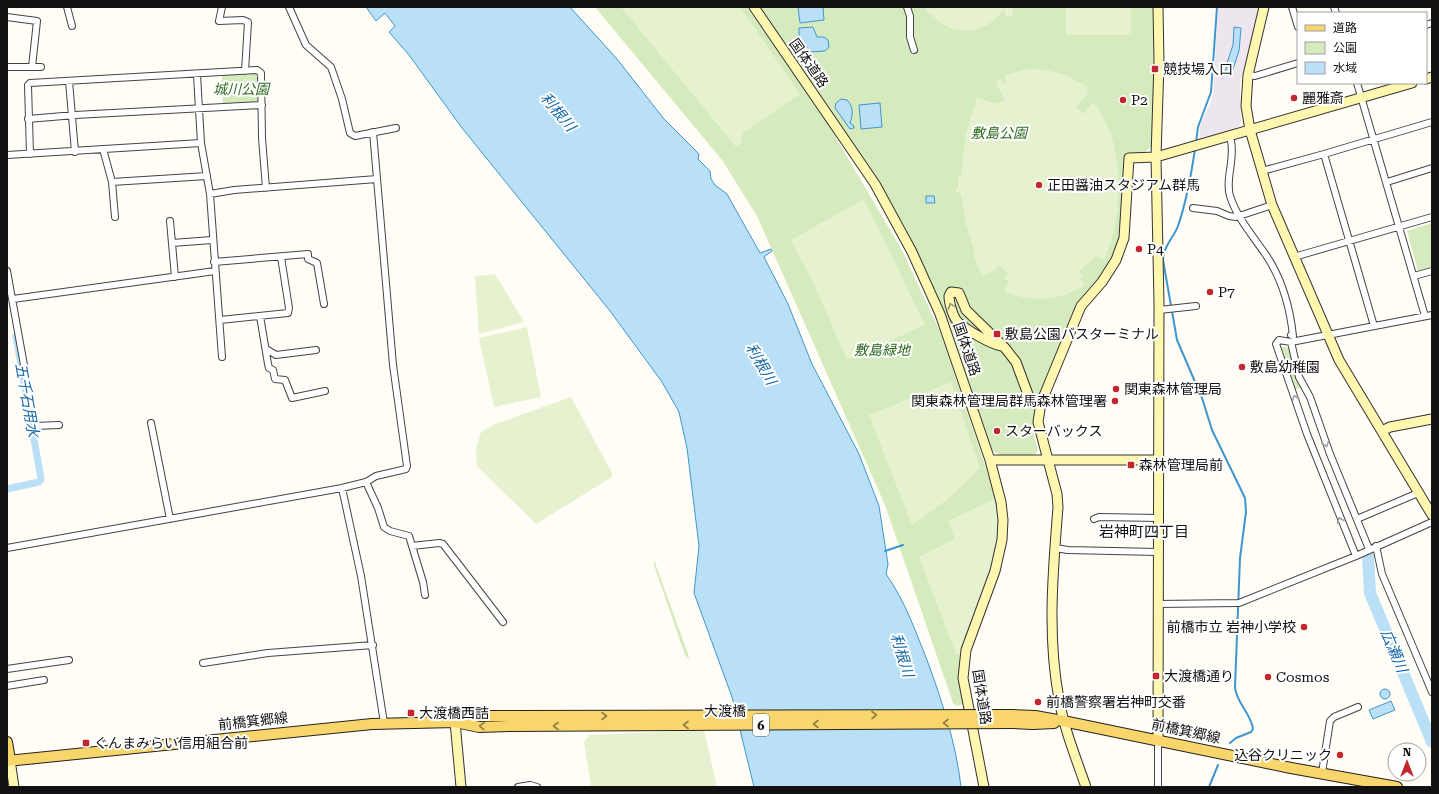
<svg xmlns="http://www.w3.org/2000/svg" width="1439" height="794" font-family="'Roboto Serif','Noto Sans JP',serif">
  <rect width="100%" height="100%" fill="#fffdf5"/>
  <path fill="#eee6ef" d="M1218,7h41l-1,4 -4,24 -14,46 1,41 -5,8 -37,10 1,-14 13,-30z"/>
  <path fill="#d5ebbd" d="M595,7h152l78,112 78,133 38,82 51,152c19,64 -11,101 -27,160 -4,14 -1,43 -1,58l-7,2 -4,-3 -68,-198 -128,-289 -35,-56z
    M759,7h394l1,137 -8,7 -22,6v61l-6,26 -4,13 -8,13 -33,43 -7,18 -24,62 -9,30 -1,5 6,22 -5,7c-15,0 -33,4 -43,-10l-48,-139 -38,-83 -29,-49z
    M255,73l3,2 2,25 -3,3 -34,2 -1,-30z
    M1432,223v44l-14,4 -11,-40z
    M1278,346l13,2 10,39 -7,3z
    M654,560l34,94 1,5 -4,-4 -31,-90z"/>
  <path fill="#e6f2cf" d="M621,7h119l60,87 -57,39 -2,10 -5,4z
    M925,7h87l1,9 -7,1 -2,-9c-16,27 -50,31 -72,7h-3z
    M1066,7h65v28h-65z
    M1029,69c23,0 40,6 58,18l-1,3 3,3 -13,14 7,7 10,-11c33,35 31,115 11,157l-7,-4 -18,15 4,5 -3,2 5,7c-25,16 -54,18 -81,6l5,-10 -4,-2 3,-6 -8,-7 -3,1v2l-15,7 -9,-21 2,-1 -9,-30 -5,-29 -2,-3h-3v-4l2,-1v-11l3,-1 5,-41 11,-37 18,7 10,-4 -10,-18 5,-3 4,5 3,-1 -2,-8z
    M864,199l61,126 -78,35 -31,-71 -25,-49z
    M495,274l29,48 -45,12 -4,-58z
    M527,327l14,70 -47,10 -15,-69z
    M951,382l29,86 -32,31 -36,26 -43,-110z
    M571,397l41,76v4l-76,47 -59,-58 -1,-17 5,-17 12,-7z
    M994,499c14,53 -20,105 -34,155h-4l-37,-97 36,-18 -7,-18z
    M704,730l13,57h-126l-7,-46 6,-6z"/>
  <path fill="#b9e0f7" stroke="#3f96cf" d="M366,7h204l47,52 47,60 35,35 -1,5 12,12 1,8 4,6 12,9 33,59 11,-4 1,2 -8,6 24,47 24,60 47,90 20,52 9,58 -2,10c19,27 29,56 41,86 15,41 29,83 34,127h-207l-22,-90 -38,-104 5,-47 -12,-98 -8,-36 -17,-30 -52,-71 -148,-183 -53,-73 -20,-23 6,-6 -10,-13 -9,8z
    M798,7h25l1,13 -24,3z
    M813,27l4,10h7l4,3 1,7 -4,4 -14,1 -12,-15v-9z
    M1234,27l7,1 -2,23 -8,24h-6l2,-12 6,-18z
    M841,99l6,1c7,7 6,15 3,23l4,3v2l-4,1 -15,-21 1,-5z
    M880,103l2,24 -21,2 -2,-24z
    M926,196h8l1,7h-9z
    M1380 694a5 5 0 1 1 10 0a5 5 0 1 1-10 0Z
    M1391,701l4,9 -22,9 -4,-9z"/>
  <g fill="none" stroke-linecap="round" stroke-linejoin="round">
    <path stroke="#3f96cf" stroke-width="2" d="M1196,143l2,-16 13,-35 6,-85
      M1195,149c-4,27 -8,51 -17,77 -4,11 -15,21 -15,34l14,80 25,58 10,32 33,68 1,14 -6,46 -5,129c1,16 16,26 18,42l-2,3 -15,6 -6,5
      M885,551l18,-6
      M1209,787l9,-22"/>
    <path stroke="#b9e0f7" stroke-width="7" d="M7,489l32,-7 2,-3 -25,-143"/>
    <path stroke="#b9e0f7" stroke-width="12" d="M1368,557l2,36 62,149"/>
    <g stroke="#444" stroke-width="8">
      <path id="street" d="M67,7l5,19
        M222,7l-3,14 24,-1 5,2 -3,49
        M289,7l17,38 25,22 11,32 8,34 5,3 41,-8
        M907,7l3,9v21l4,13
        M1292,7l6,20
        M1334,7l2,6
        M7,17l30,4 -5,46
        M1426,25l6,-2
        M7,67h34
        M197,75l4,68 9,51 12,163
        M1248,75l7,1 43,-13
        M69,81l6,71
        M1357,83l68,233
        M28,119l47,-4 187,-10
        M1231,141c4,18 -6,39 -1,55 7,22 23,40 36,59 16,24 24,52 27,81l-2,-1
        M103,149l9,33 95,-6
        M30,154l-2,-69 2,-2 227,-13 4,3 1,65 4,50
        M1324,154l108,-32
        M7,155l194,-12
        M1262,171l62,-17 50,172
        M112,182l3,35
        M1387,182l45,-14
        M210,194l24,-4 143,-11
        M1193,208l24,3 12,5 7,1 36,-12
        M170,221l5,56
        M172,243l40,-3
        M1294,257l138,-40
        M214,262l94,-8v5l9,4 7,41
        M7,271l28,155 24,-1
        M1414,276l18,-5
        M13,299l202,-28
        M1159,310l37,-4
        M260,316l8,48 1,4 4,2 2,9 10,1 7,18 33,-7
        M220,320l68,-7 1,-5 -8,-51
        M1291,342l8,35 11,20 20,57 39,95
        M266,349l10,6 40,-5
        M151,423l19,96
        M366,482l12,26 6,19 6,4 19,5 14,46 2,13
        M342,488l19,88 23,147
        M1094,519l5,-2 59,1
        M1357,519l61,-26
        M412,546l27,-3 4,1 60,78
        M1376,546l6,28 50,118
        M7,548l335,-60 24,-6 10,-6 30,-7 1,-3 -14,-101 -20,-233
        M1055,548l13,2 89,2
        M1356,556l-49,-122 -31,-90 3,-4 12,2 141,-27
        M1158,604l81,-1 117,-47 76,-34
        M203,663l65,-10 105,-8
        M7,669l62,-9
        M7,686l37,-6
        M1322,773l8,-52 4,-4 24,-10
        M518,787l12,-2 7,2
        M1158,787v-48"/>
    </g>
    <g stroke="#333" stroke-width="11">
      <path id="secondary" d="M754,7l121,177 37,68 28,62 50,146 11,42 2,18 -1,20 -7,31 -29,79 -3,28 21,109
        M1264,7l-16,68 -2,31 4,24 22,75 67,155 93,155
        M1426,79l6,-2
        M1001,346c-12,-3 -33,-15 -43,-24 -5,-4 -9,-20 -9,-26l2,-4 8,1 7,17 39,38 11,14 13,35 12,6
        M1382,431l8,-4 42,-8
        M990,460h168
        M455,722l6,65
        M1158,739l1,-436 -3,-146 3,-95 -1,-55
        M10,760l4,27
        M1086,787c-10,-29 -22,-58 -27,-88 -12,-63 -6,-128 -1,-192l-1,-13 -19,-72 3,-19 40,-97 21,-24 14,-22 8,-22 5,-80 27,-1 256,-74"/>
    </g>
    <g stroke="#222" stroke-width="12">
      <path id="primary" d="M1012,715l23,1 28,5 228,47 106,19
        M459,721l19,-5h31
        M1013,723l20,1 21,-1
        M7,742l3,18
        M7,761l365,-37 83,-2 24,5 30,-1"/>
    </g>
    <use href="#street" stroke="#fff" stroke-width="6"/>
    <use href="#secondary" stroke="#fff6b0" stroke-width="9"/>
    <use href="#primary" stroke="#f9d66b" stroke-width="10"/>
    <g stroke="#222" stroke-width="12" stroke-linecap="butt">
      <path id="primary-bridge" d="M509,716l503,-1
        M509,726l504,-3"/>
    </g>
    <use href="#primary-bridge" stroke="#f9d66b" stroke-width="10"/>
  </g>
  <defs><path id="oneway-chevron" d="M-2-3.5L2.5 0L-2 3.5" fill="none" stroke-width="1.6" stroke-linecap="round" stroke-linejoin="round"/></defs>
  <use stroke="#948f68" href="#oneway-chevron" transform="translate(951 306) rotate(-110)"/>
  <g stroke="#a0a0a0">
    <use href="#oneway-chevron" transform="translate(1295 398) rotate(-109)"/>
    <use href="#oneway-chevron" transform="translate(1326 444) rotate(71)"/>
    <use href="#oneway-chevron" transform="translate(1340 520) rotate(-113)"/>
  </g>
  <g stroke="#917d42">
    <use href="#oneway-chevron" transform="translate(874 715)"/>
    <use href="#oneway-chevron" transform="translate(604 716)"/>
    <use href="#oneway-chevron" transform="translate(946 723) rotate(180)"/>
    <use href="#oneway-chevron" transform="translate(816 724) rotate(180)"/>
    <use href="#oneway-chevron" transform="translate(686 725) rotate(180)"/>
    <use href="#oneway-chevron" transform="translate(482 726) rotate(-177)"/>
    <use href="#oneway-chevron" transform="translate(556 726) rotate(180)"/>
  </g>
  <g fill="#c4262e" stroke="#fff" stroke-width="1.5">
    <rect x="1151" y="65" width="8" height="8" rx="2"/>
    <circle cx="1294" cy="98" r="4"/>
    <circle cx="1123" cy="100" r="4"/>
    <circle cx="1039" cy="185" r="4"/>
    <circle cx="1139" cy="249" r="4"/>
    <circle cx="1210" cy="292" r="4"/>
    <rect x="993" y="330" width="8" height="8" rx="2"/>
    <circle cx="1242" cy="367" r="4"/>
    <circle cx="1116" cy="389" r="4"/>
    <circle cx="1115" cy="401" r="4"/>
    <circle cx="997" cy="431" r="4"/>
    <rect x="1127" y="461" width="8" height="8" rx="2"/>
    <circle cx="1304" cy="627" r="4"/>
    <rect x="1152" y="672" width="8" height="8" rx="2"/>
    <circle cx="1268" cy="677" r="4"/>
    <circle cx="1038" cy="702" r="4"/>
    <rect x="407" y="709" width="8" height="8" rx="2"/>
    <rect x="82" y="739" width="8" height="8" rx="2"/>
    <circle cx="1340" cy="755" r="4"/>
  </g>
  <g text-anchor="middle" stroke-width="4" stroke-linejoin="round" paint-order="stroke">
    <rect fill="#fff" stroke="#585858" stroke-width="1" x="753" y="714" width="16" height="22" rx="3"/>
    <g font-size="13" font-weight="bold" fill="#111">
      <text x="761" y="730">6</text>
    </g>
    <g font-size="14" fill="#111" stroke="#fff">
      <text transform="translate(809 63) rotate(55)" y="5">国体道路</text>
      <text transform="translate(967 349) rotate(71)" y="5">国体道路</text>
      <text transform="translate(982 697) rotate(81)" y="5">国体道路</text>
      <text x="725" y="716">大渡橋</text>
      <text transform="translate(253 721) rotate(-6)" y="5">前橋箕郷線</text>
      <text transform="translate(1186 731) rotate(12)" y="5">前橋箕郷線</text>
    </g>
    <g font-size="14" fill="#111" stroke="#fff" text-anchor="start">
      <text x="1163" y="74">競技場入口</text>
      <text x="1302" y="103">麗雅斎</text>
      <text x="1131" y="105">P2</text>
      <text x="1047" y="190">正田醤油スタジアム群馬</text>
      <text x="1147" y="254">P4</text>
      <text x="1218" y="297">P7</text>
      <text x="1005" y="339">敷島公園バスターミナル</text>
      <text x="1250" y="372">敷島幼稚園</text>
      <text x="1124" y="394">関東森林管理局</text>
      <text x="1107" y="406" text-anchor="end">関東森林管理局群馬森林管理署</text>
      <text x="1005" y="436">スターバックス</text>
      <text x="1139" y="470">森林管理局前</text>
      <text x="1296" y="632" text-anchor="end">前橋市立 岩神小学校</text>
      <text x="1164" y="681">大渡橋通り</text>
      <text x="1276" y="682">Cosmos</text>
      <text x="1046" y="707">前橋警察署岩神町交番</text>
      <text x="419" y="718">大渡橋西詰</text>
      <text x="94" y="748">ぐんまみらい信用組合前</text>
      <text x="1332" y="760" text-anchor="end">込谷クリニック</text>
    </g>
    <g font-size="14" font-style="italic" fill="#2f6b1f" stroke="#fff">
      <text x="241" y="94">城川公園</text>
      <text x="999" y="138">敷島公園</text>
      <text x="882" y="355">敷島緑地</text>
    </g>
    <g font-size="15" font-style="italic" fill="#1768a6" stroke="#fff">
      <text transform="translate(558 112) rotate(50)" y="5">利根川</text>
      <text transform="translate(761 364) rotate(60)" y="5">利根川</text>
      <text transform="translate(27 400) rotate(80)" y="5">五千石用水</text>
      <text transform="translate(1394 651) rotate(67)" y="5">広瀬川</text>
      <text transform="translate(902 655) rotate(73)" y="5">利根川</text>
    </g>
    <g font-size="15" fill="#111" stroke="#fff">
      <text x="1144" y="537">岩神町四丁目</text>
    </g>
  </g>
  <rect width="1439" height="794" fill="none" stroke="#111111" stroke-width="16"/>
  <rect x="1297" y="12" width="130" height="72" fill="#ffffff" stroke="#a0a0a0"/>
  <rect x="1305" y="25" width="20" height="6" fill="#f9d66b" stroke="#a0a0a0"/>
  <text x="1333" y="32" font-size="12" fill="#111111">道路</text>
  <rect x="1305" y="42" width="20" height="12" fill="#d5ebbd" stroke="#a0a0a0"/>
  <text x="1333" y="52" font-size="12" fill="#111111">公園</text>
  <rect x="1305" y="62" width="20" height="12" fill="#b9e0f7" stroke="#a0a0a0"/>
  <text x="1333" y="72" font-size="12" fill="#111111">水域</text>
  <g transform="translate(1407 762)"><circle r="19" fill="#ffffff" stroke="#a0a0a0"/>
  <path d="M0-3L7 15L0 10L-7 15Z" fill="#c4262e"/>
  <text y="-6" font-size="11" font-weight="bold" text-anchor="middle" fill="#111111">N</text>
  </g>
</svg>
